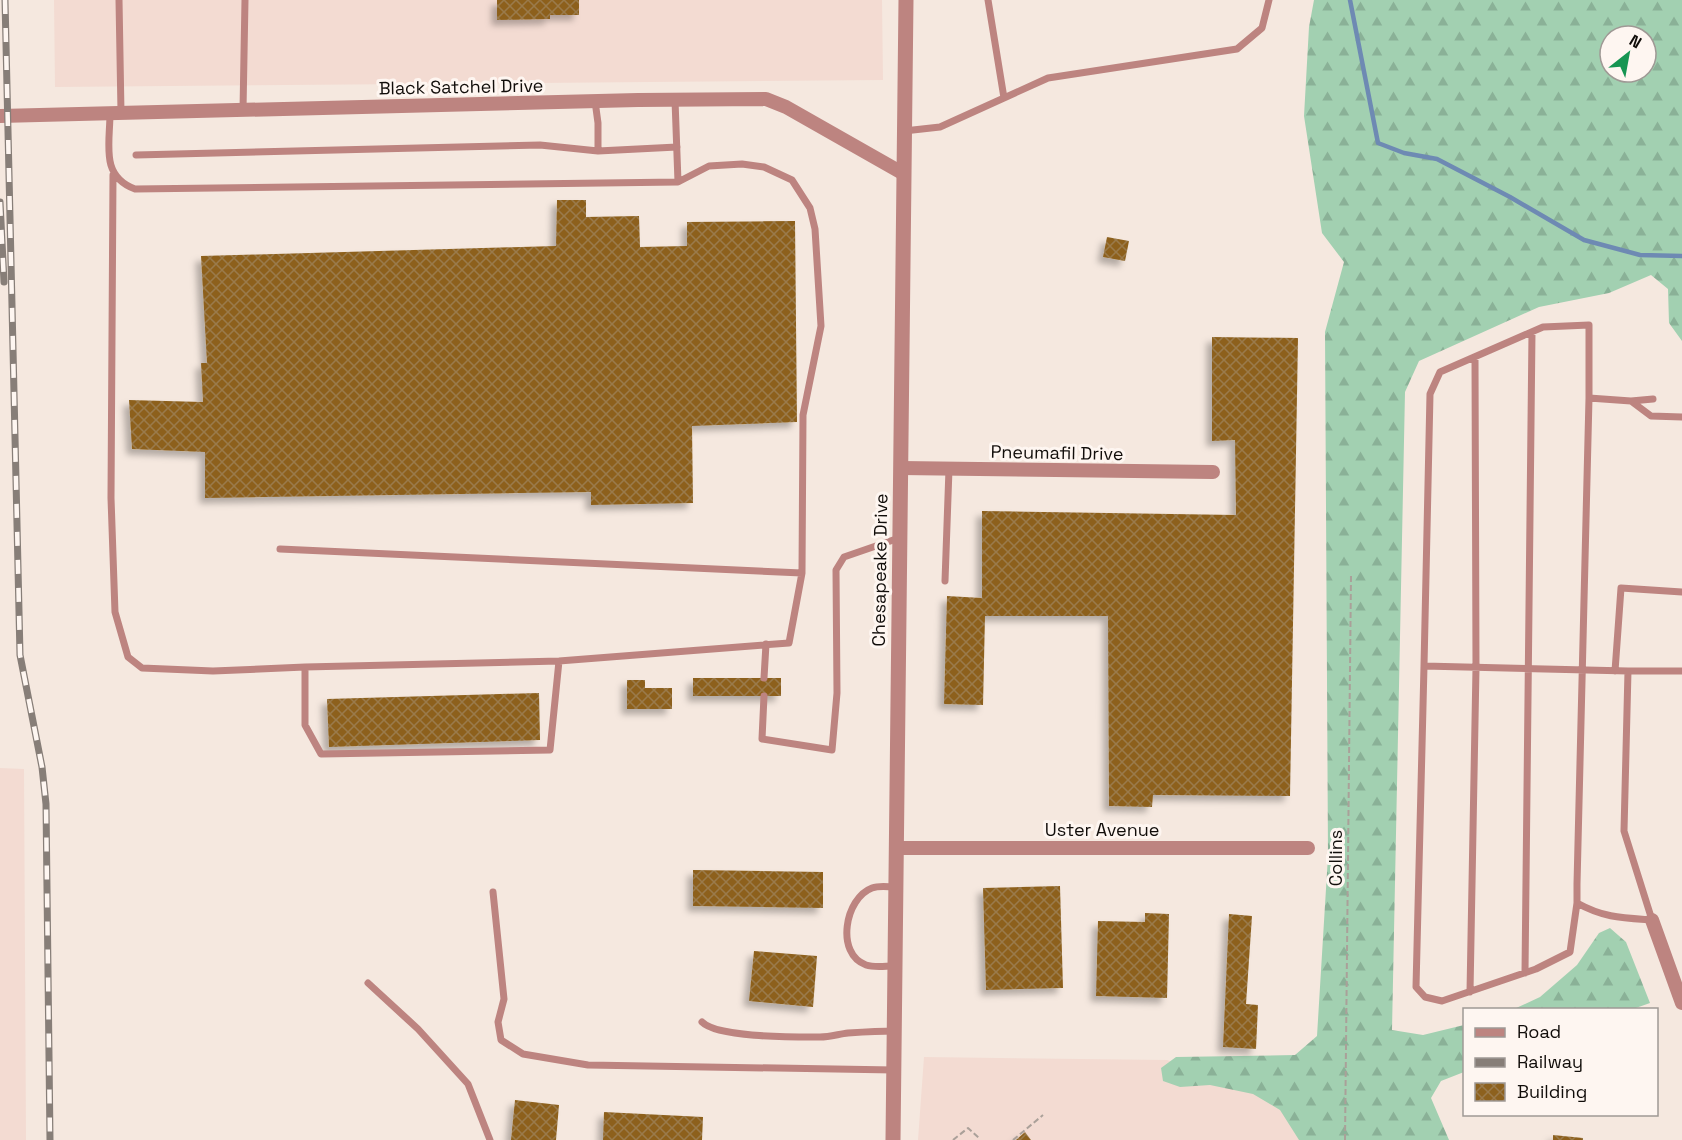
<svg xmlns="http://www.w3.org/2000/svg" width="1682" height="1140" font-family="'Space Grotesk',sans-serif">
  <defs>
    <pattern id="forest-firs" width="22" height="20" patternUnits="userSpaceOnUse" patternTransform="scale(1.5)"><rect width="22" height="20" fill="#a2d0b1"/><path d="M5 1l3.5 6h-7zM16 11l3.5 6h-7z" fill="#8ab197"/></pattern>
    <pattern id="building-cross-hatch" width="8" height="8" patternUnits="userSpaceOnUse" patternTransform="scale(1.5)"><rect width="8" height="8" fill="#8d611e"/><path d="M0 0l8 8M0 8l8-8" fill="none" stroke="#9a7a4c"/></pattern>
    <filter id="shadow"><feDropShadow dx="-5.5" dy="5.5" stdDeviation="3" flood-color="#0004"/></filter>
  </defs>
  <rect width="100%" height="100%" fill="#f5e8df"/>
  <path fill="#f3dbd2" d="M54,0h828l1,80 -828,7z
    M0,768l24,1 2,371h-26z
    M924,1057l243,3 117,42 20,38h-386z"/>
  <path fill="url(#forest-firs)" fill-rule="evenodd" d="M1314,0h368v341l-13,-18 -1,-34 -17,-14 -42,18 -70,14 -120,54 -14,31 -13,638 31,5 41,-10v47l-23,9 -10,17 18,42h-150l-19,-30 -27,-16 -43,-9 -30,2 -17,-6 -2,-13 15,-11 119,-2 22,-19 11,-180 -3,-524 19,-70 -22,-29 -18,-117 5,-89zM1610,36h36v36h-36z
    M1610,928l16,14 24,61 -17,6h-119l26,-12 37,-32 22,-32z"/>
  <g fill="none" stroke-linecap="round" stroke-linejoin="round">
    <path stroke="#6e8ab3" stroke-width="4.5" d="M1350,0l28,143 26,10 33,6 73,38 74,43 56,15 42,1"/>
  </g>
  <path fill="url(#building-cross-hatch)" filter="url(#shadow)" d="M497,0h82v15h-29v4l-53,1z
    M557,200h29v17l53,-1 1,31 47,-1v-24l108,-1 2,201 -105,4 1,77 -102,2v-13l-386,6v-46l-73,-3 -3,-49 74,2 -2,-39h6l-6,-107 355,-10z
    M1107,237l22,4 -4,20 -22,-4z
    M1212,337l86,1 -8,458 -137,-1 -1,12 -43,-1 -1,-190h-123l-2,89 -39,-1 3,-108 35,2v-87l254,4 -1,-75 -23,1z
    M693,678h88v18h-88z
    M627,680h18v8h27v21h-45z
    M539,693l1,47 -211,7 -2,-48z
    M693,870l130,2v36l-130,-2z
    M1060,886l3,102 -77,2 -3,-102z
    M1145,913l24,1 -2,84 -71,-2 2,-75 47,1z
    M1229,914l23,2 -6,88 12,1 -2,44 -33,-2z
    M754,951l63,5 -4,51 -64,-6z
    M515,1100l44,5 -3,35h-45z
    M604,1112l99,5 -1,23h-99z
    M1025,1132l6,8h-15z
    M1553,1135l30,3v2h-30z"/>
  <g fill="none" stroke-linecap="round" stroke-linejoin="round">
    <path stroke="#aaa099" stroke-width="2" stroke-dasharray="6 3" stroke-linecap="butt" d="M953,1140l15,-12 11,10
      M1013,1140l30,-25
      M1345,1140l6,-564"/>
    <path stroke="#bd8480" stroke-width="7" d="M119,0l2,112
      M988,0l16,98
      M675,100l3,82
      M595,101l3,22v28l79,-4
      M243,110l2,-110
      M110,113c0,31 -10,63 25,76l543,-7 31,-16 33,-2 22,3 28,13 18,28 5,21 6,97 -18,89 -1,158 -13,70 -230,18 -254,6 -92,4 -71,-3 -14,-11 -13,-45 -4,-114 2,-323
      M904,131l36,-4 108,-49 189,-29 25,-21 7,-28
      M136,155l404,-10 58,6
      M1589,398v-73l-46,2 -103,45 -10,22 -6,272 204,5
      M1631,401l22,-2
      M1682,417l-31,-1 -20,-15 -42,-3 -12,486v19c27,15 46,15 75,17l-28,-89 4,-160h54
      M280,549l522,24
      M945,581l4,-112
      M1424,666l-8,321 9,10 17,4 94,-32 34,-17 7,-49
      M305,667v58l16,29 229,-4 9,-89
      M1615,671l6,-83 61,4
      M764,678l2,-34
      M764,696l-2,43 70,11 5,-57 -1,-123 8,-13 55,-19
      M493,892l11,107 -6,23 3,18 22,14 65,11 306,5
      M894,966c-9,0 -19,2 -28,-1 -31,-11 -21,-67 6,-77 8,-3 16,-1 24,-1
      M1525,973l7,-641
      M368,983l50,46 50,55 22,56
      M1470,992l6,-324 -1,-311
      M702,1022c16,16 94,15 118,15 10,0 19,-3 28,-4 15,-1 31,-2 47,-2"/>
    <path stroke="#bd8480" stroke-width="14" d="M0,116l638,-16 128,-1 20,8 118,67
      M901,468l312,4
      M896,848h412
      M1652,920l30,83"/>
    <path stroke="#bd8480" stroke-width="15" d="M893,1140l13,-1140"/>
    <g stroke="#877e78" stroke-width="7">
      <path id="rail" d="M5,0l15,655 22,112 4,37 4,336
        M0,202l4,80"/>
    </g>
    <use href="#rail" stroke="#fef6f1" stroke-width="4.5" stroke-dasharray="14" stroke-linecap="butt"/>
  </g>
  <g text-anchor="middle" stroke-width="6" stroke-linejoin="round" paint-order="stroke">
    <g font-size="18" fill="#110d0a" stroke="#fef6f1">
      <text transform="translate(461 87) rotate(-1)" y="6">Black Satchel Drive</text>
      <text transform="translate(1057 453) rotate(1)" y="6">Pneumafil Drive</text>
      <text transform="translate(880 570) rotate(-89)" y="6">Chesapeake Drive</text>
      <text x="1102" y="836">Uster Avenue</text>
      <text transform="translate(1336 858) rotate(-90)" y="6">Collins</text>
    </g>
  </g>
  <rect x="1463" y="1008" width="195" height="108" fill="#fef6f1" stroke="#9f9995" stroke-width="1.5"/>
  <rect x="1475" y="1028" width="30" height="9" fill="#bd8480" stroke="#9f9995" stroke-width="1.5"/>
  <text x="1517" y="1038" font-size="18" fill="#110d0a">Road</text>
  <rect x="1475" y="1058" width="30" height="9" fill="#877e78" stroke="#9f9995" stroke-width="1.5"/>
  <text x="1517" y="1068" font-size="18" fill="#110d0a">Railway</text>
  <rect x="1475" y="1083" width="30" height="18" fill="url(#building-cross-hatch)" stroke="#9f9995" stroke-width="1.5"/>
  <text x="1517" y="1098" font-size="18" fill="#110d0a">Building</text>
  <g transform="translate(1628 54) rotate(31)"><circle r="28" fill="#fef6f1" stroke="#9f9995" stroke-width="1.5"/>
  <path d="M0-4.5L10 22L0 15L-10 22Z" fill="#169552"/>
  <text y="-9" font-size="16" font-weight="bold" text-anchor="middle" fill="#110d0a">N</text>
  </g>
</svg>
